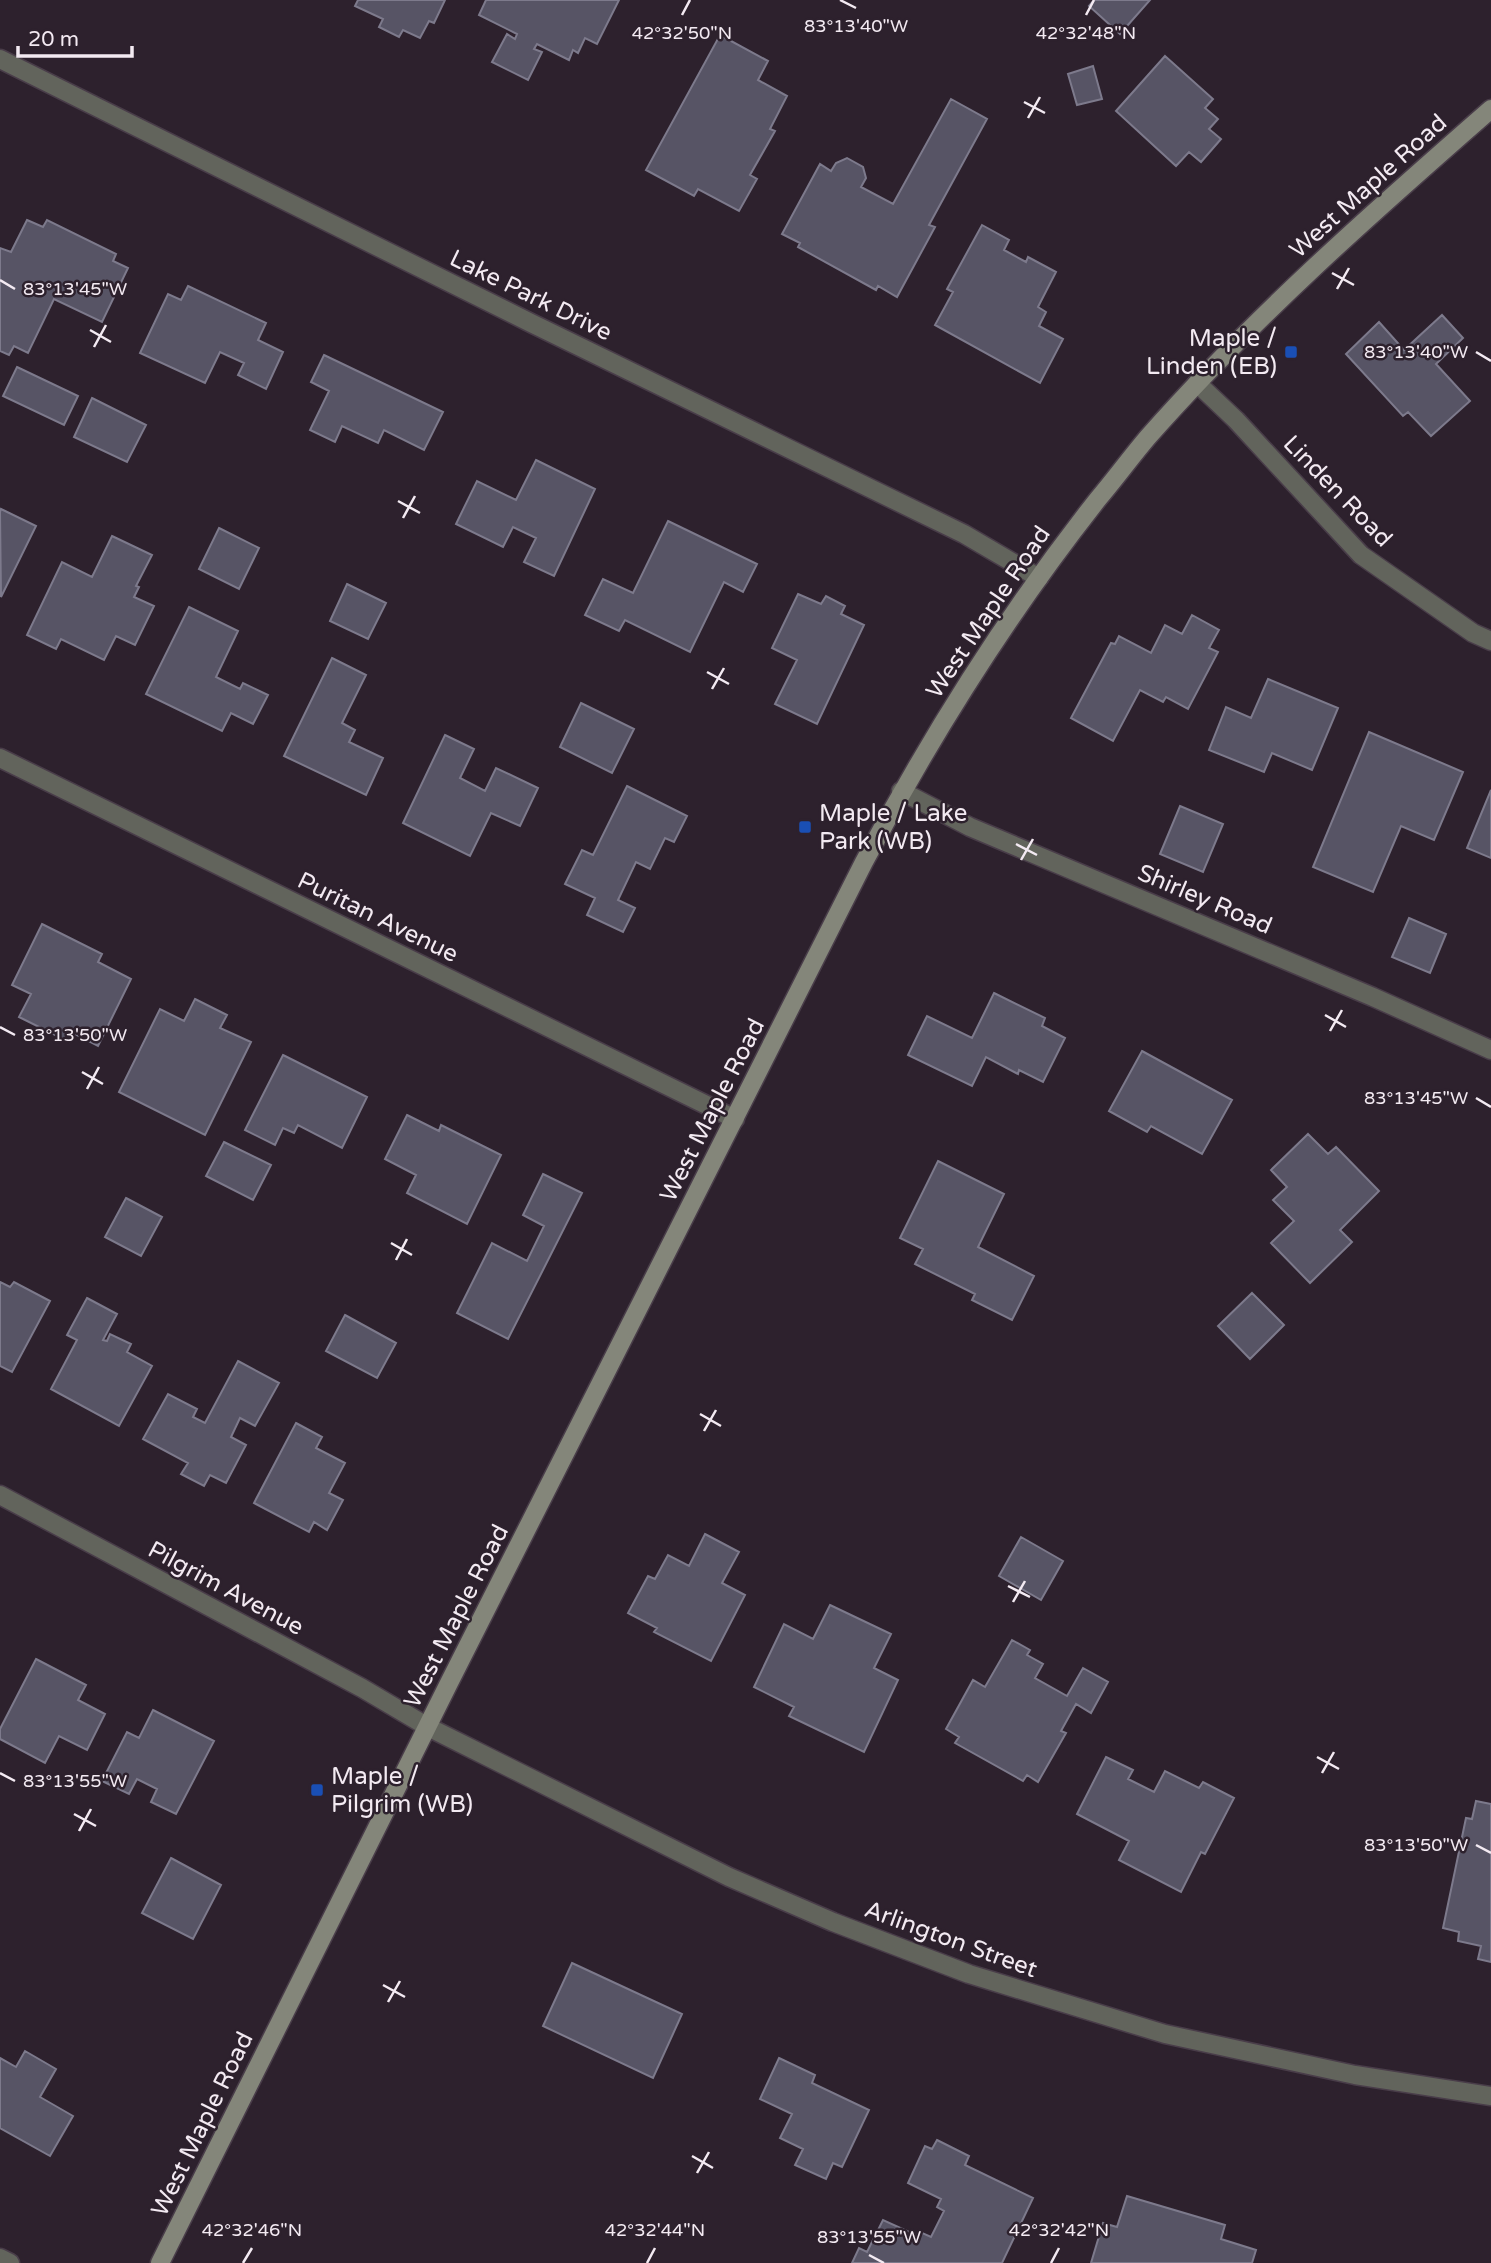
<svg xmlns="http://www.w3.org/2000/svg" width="1491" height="2263" font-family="'Varela Round',sans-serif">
  <rect width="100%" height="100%" fill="#2d212d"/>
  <path fill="#575465" stroke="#7d7a8c" stroke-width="2" d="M358,0h87l-11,23 -5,-2 -9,17 -17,-8 -4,7 -20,-10 4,-8 -28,-13z
    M486,0h133l-22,44 -12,-6 -7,15 -5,-3 -4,10 -32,-16 -3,5 8,3 -14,28 -36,-18 15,-28 8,5 2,-5 -38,-19z
    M1094,0h56l-30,34 -31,-28z
    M720,35l48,26 -10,19 29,16 -17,33 5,2 -25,44 7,4 -18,32 -41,-22 -4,7 -48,-26z
    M1165,56l48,43 -8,9 13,11 -9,10 12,10 -20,23 -12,-10 -13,14 -60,-55z
    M1093,66l9,33 -25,6 -9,-31z
    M951,99l36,20 -58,106 6,2 -38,70 -19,-11 -2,4 -78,-43 2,-4 -18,-9 38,-70 11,7 5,-8 11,-5 16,9 3,11 -5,9 32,17z
    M27,220l16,7 4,-7 69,34 -3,7 15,7 -26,54 -48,-23 -26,54 -14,-7 -5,9 -9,-4v-103l11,4z
    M982,225l27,15 -5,10 22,12 2,-5 28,15 -18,35 8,5 -7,14 24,13 -23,44 -105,-58 18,-33 -6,-3z
    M188,286l78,37 -8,17 25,12 -17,37 -28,-14 6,-12 -24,-11 -15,31 -65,-30 28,-59 13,6z
    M1442,315l21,23 -27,26 34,37 -39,35 -23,-24 -5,4 -57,-62 33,-32 25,28z
    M324,355l119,57 -19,38 -40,-20 -6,13 -36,-17 -7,16 -25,-12 19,-39 -18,-9z
    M17,367l61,29 -14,29 -61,-29z
    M92,398l54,27 -19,37 -53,-25z
    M536,460l59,29 -41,87 -30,-14 12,-24 -23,-11 -10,20 -47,-23 21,-43 39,19z
    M1,509l35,17 -35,71 -1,-85z
    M668,521l89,43 -14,28 -19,-10 -34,70 -65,-32 -6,11 -34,-16 18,-36 30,14z
    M219,528l40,20 -20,41 -40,-20z
    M112,536l40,19 -16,31 3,1 -5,10 20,9 -19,39 -19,-9 -12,24 -43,-21 -5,10 -29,-14 35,-73 30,15z
    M347,584l39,19 -18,36 -38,-18z
    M798,594l23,10 5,-8 19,10 -4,8 23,11 -47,99 -42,-20 22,-44 -25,-12z
    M189,607l49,24 -22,46 24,12 3,-6 25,12 -15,29 -22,-11 -9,18 -76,-37z
    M1192,615l27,15 -10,18 9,4 -30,57 -22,-12 -3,5 -23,-12 -27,51 -42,-23 40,-75 4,1 4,-8 32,17 14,-28 17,9z
    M332,658l34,17 -24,48 13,7 -6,12 34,16 -17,37 -82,-39z
    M1268,679l70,29 -26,62 -40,-17 -8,19 -55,-22 17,-43 25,11z
    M581,703l53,26 -22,44 -52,-26z
    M1369,732l94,40 -29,68 -33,-14 -28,66 -60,-25z
    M445,735l29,14 -14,29 25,13 11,-23 42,20 -18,38 -29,-13 -21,43 -67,-33z
    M627,786l60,30 -13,26 -9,-4 -15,31 -14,-7 -18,38 17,8 -12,24 -36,-17 8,-17 -30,-14 17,-34 11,5z
    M1491,790v68l-24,-10z
    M1180,806l43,18 -20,48 -43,-18z
    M1409,918l37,16 -16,39 -38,-16z
    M42,924l60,30 -4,8 33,17 -33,67 -25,-13 -4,9 -50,-25 12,-23 -19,-9z
    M994,993l51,25 -3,8 23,12 -22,44 -24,-12 -1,4 -32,-17 -14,29 -64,-31 19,-39 45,22z
    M195,999l32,16 -7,13 31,14 -46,93 -86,-43 41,-83 24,12z
    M1142,1051l90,49 -30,54 -51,-28 -4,6 -38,-21z
    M283,1055l84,42 -25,51 -44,-23 -4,8 -11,-5 -8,17 -30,-15z
    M407,1115l32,16 2,-6 60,30 -34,69 -60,-31 9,-18 -31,-16z
    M1308,1134l20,20 8,-7 43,44 -39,39 12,12 -42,41 -39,-40 23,-22 -21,-21 14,-13 -16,-17z
    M224,1142l47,23 -18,35 -47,-24z
    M938,1161l66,33 -26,53 56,29 -22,44 -40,-20 3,-6 -60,-30 8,-15 -23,-11z
    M543,1174l39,19 -74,146 -51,-26 35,-70 35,18 17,-35 -21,-11z
    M126,1198l36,19 -21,39 -36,-19z
    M0,1282l10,5 4,-5 36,19 -38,71 -12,-6z
    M1252,1293l32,32 -34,34 -32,-33z
    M87,1298l30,16 -14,26 4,1 3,-7 21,10 -4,8 25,14 -33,60 -68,-37 26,-49 -10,-5z
    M345,1315l51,28 -19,35 -51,-27z
    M238,1361l41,22 -24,43 -15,-8 -9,19 15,8 -20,38 -16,-8 -6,11 -23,-12 7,-11 -45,-24 25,-45 29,15 -4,8 12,6z
    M296,1423l26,14 -6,11 29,15 -16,30 14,7 -16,30 -13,-8 -5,10 -55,-29z
    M705,1534l34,18 -17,31 23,12 -34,66 -57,-29 3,-4 -29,-15 20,-37 7,3 13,-24 21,11z
    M1021,1537l42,24 -22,39 -42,-24z
    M830,1605l61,29 -17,34 24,12 -34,72 -75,-36 5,-9 -40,-20 30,-63 29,15z
    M1012,1640l18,10 -3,5 16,9 -8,14 32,18 16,-28 25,14 -17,31 -15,-9 -15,27 5,2 -28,49 -11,-7 -4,6 -68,-38 4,-6 -13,-8 27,-49 12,7z
    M36,1659l50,26 -8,15 27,14 -18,36 -28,-14 -14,27 -45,-24v-10z
    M153,1710l61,31 -38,73 -25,-12 6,-13 -20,-10 -8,15 -27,-13 25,-49 12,6z
    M1106,1757l27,13 -5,9 26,13 11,-21 34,17 4,-6 31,16 -29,56 -4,-2 -20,40 -62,-32 10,-19 -52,-27z
    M1476,1801l15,3v158l-13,-3 3,-13 -23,-5 1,-9 -16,-4 23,-110 6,1z
    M171,1858l50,27 -28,54 -51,-26z
    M572,1963l110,51 -29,64 -110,-52z
    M25,2051l31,18 -16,28 33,19 -23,40 -50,-28v-70l16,9z
    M779,2058l36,17 -3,8 57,27 -27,57 -9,-4 -7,16 -31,-14 8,-16 -23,-11 12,-24 -32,-15z
    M937,2140l32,16 -4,9 68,33 -31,65h-150l7,-15 8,4 16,-32 35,16 2,-4 11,5 13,-26 -7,-4 4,-8 -33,-16 17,-37 7,3z
    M1127,2196l98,29 -4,14 35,11 -4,13h-161l12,-40 14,4z"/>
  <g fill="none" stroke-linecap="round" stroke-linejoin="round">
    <g stroke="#493d49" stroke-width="21">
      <path id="minor" d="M0,59l531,264 433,211 75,44
        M1197,383l39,37 125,135 112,78 18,8
        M0,758l735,361
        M901,791l69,36 403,170 118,53
        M0,1495l362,193 66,39 301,150 104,45 136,52 196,60 190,41 136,21
        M0,2258l10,5"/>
    </g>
    <g stroke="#493d49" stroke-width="21">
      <path id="secondary" d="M160,2263l289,-580 415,-821c68,-128 144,-249 234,-363 17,-20 33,-42 50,-62 105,-119 224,-224 343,-328"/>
    </g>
    <use href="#minor" stroke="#62645c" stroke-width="18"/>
    <use href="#secondary" stroke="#84867a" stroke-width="18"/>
  </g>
  <path fill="none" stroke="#f3eaf2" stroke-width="2.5" d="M840,0l16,8M682,15l8,-15M1086,15l8,-15M1024,102l21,11M1028,118l12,-21M1332,273l22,12M0,280l15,9M1337,289l12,-21M90,330l21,12M94,347l12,-22M1476,352l15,9M398,501l22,12M403,518l12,-22M707,672l22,12M712,689l12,-21M1016,844l21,11M1021,860l12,-21M1325,1015l21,12M0,1027l15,8M1330,1031l12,-21M82,1072l21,12M87,1089l12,-22M1476,1098l15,9M391,1243l21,12M396,1260l11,-21M700,1414l21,12M704,1431l12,-21M1008,1586l22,11M1013,1602l12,-21M1317,1757l22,12M0,1773l15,8M1322,1773l12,-21M74,1814l22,12M79,1831l12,-22M1476,1845l15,8M383,1985l22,12M388,2002l12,-21M692,2156l21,12M697,2173l12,-21M869,2255l15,8M243,2263l9,-15M647,2263l8,-15M1051,2263l8,-15"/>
  <g fill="#1a4fb4" stroke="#2d212d" stroke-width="2.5">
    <rect x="1284" y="345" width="14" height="14" rx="3.5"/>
    <rect x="798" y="820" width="14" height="14" rx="3.5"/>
    <rect x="310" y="1783" width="14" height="14" rx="3.5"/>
  </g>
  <g text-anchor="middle" stroke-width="5" stroke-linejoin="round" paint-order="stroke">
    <g font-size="24" fill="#f3eaf2" stroke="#2d212d">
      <text transform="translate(1368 186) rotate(-42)" y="8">West Maple Road</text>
      <text transform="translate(531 295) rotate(26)" y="8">Lake Park Drive</text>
      <text transform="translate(1338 491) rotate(46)" y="8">Linden Road</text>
      <text transform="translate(988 612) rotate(-56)" y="8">West Maple Road</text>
      <text transform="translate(1205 899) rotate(23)" y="8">Shirley Road</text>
      <text transform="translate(378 917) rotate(26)" y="8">Puritan Avenue</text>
      <text transform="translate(712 1110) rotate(-63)" y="8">West Maple Road</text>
      <text transform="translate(226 1588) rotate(28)" y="8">Pilgrim Avenue</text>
      <text transform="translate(456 1616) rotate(-63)" y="8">West Maple Road</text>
      <text transform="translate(951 1939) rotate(20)" y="8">Arlington Street</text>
      <text transform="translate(202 2124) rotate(-64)" y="8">West Maple Road</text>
    </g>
    <g font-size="24" fill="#f3eaf2" stroke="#2d212d" text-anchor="start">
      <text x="1277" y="346" text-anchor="end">Maple /<tspan x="1277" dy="28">Linden (EB)</tspan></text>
      <text x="819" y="821">Maple / Lake<tspan x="819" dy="28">Park (WB)</tspan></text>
      <text x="331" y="1784">Maple /<tspan x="331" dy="28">Pilgrim (WB)</tspan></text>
    </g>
  </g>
  <g font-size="18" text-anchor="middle" fill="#f3eaf2" stroke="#2d212d" stroke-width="5" stroke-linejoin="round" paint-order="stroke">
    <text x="856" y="32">83°13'40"W</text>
    <text x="1086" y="39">42°32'48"N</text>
    <text x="682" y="39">42°32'50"N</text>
    <text x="75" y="295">83°13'45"W</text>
    <text x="1416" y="358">83°13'40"W</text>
    <text x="75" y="1041">83°13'50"W</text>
    <text x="1416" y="1104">83°13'45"W</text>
    <text x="75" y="1787">83°13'55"W</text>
    <text x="1416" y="1851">83°13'50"W</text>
    <text x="252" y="2236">42°32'46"N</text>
    <text x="655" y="2236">42°32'44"N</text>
    <text x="1059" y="2236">42°32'42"N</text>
    <text x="869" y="2243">83°13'55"W</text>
  </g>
  <path d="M18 46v10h114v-10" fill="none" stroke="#f3eaf2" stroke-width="3.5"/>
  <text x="28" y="46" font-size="21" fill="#f3eaf2" stroke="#2d212d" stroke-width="5" paint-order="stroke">20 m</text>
</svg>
